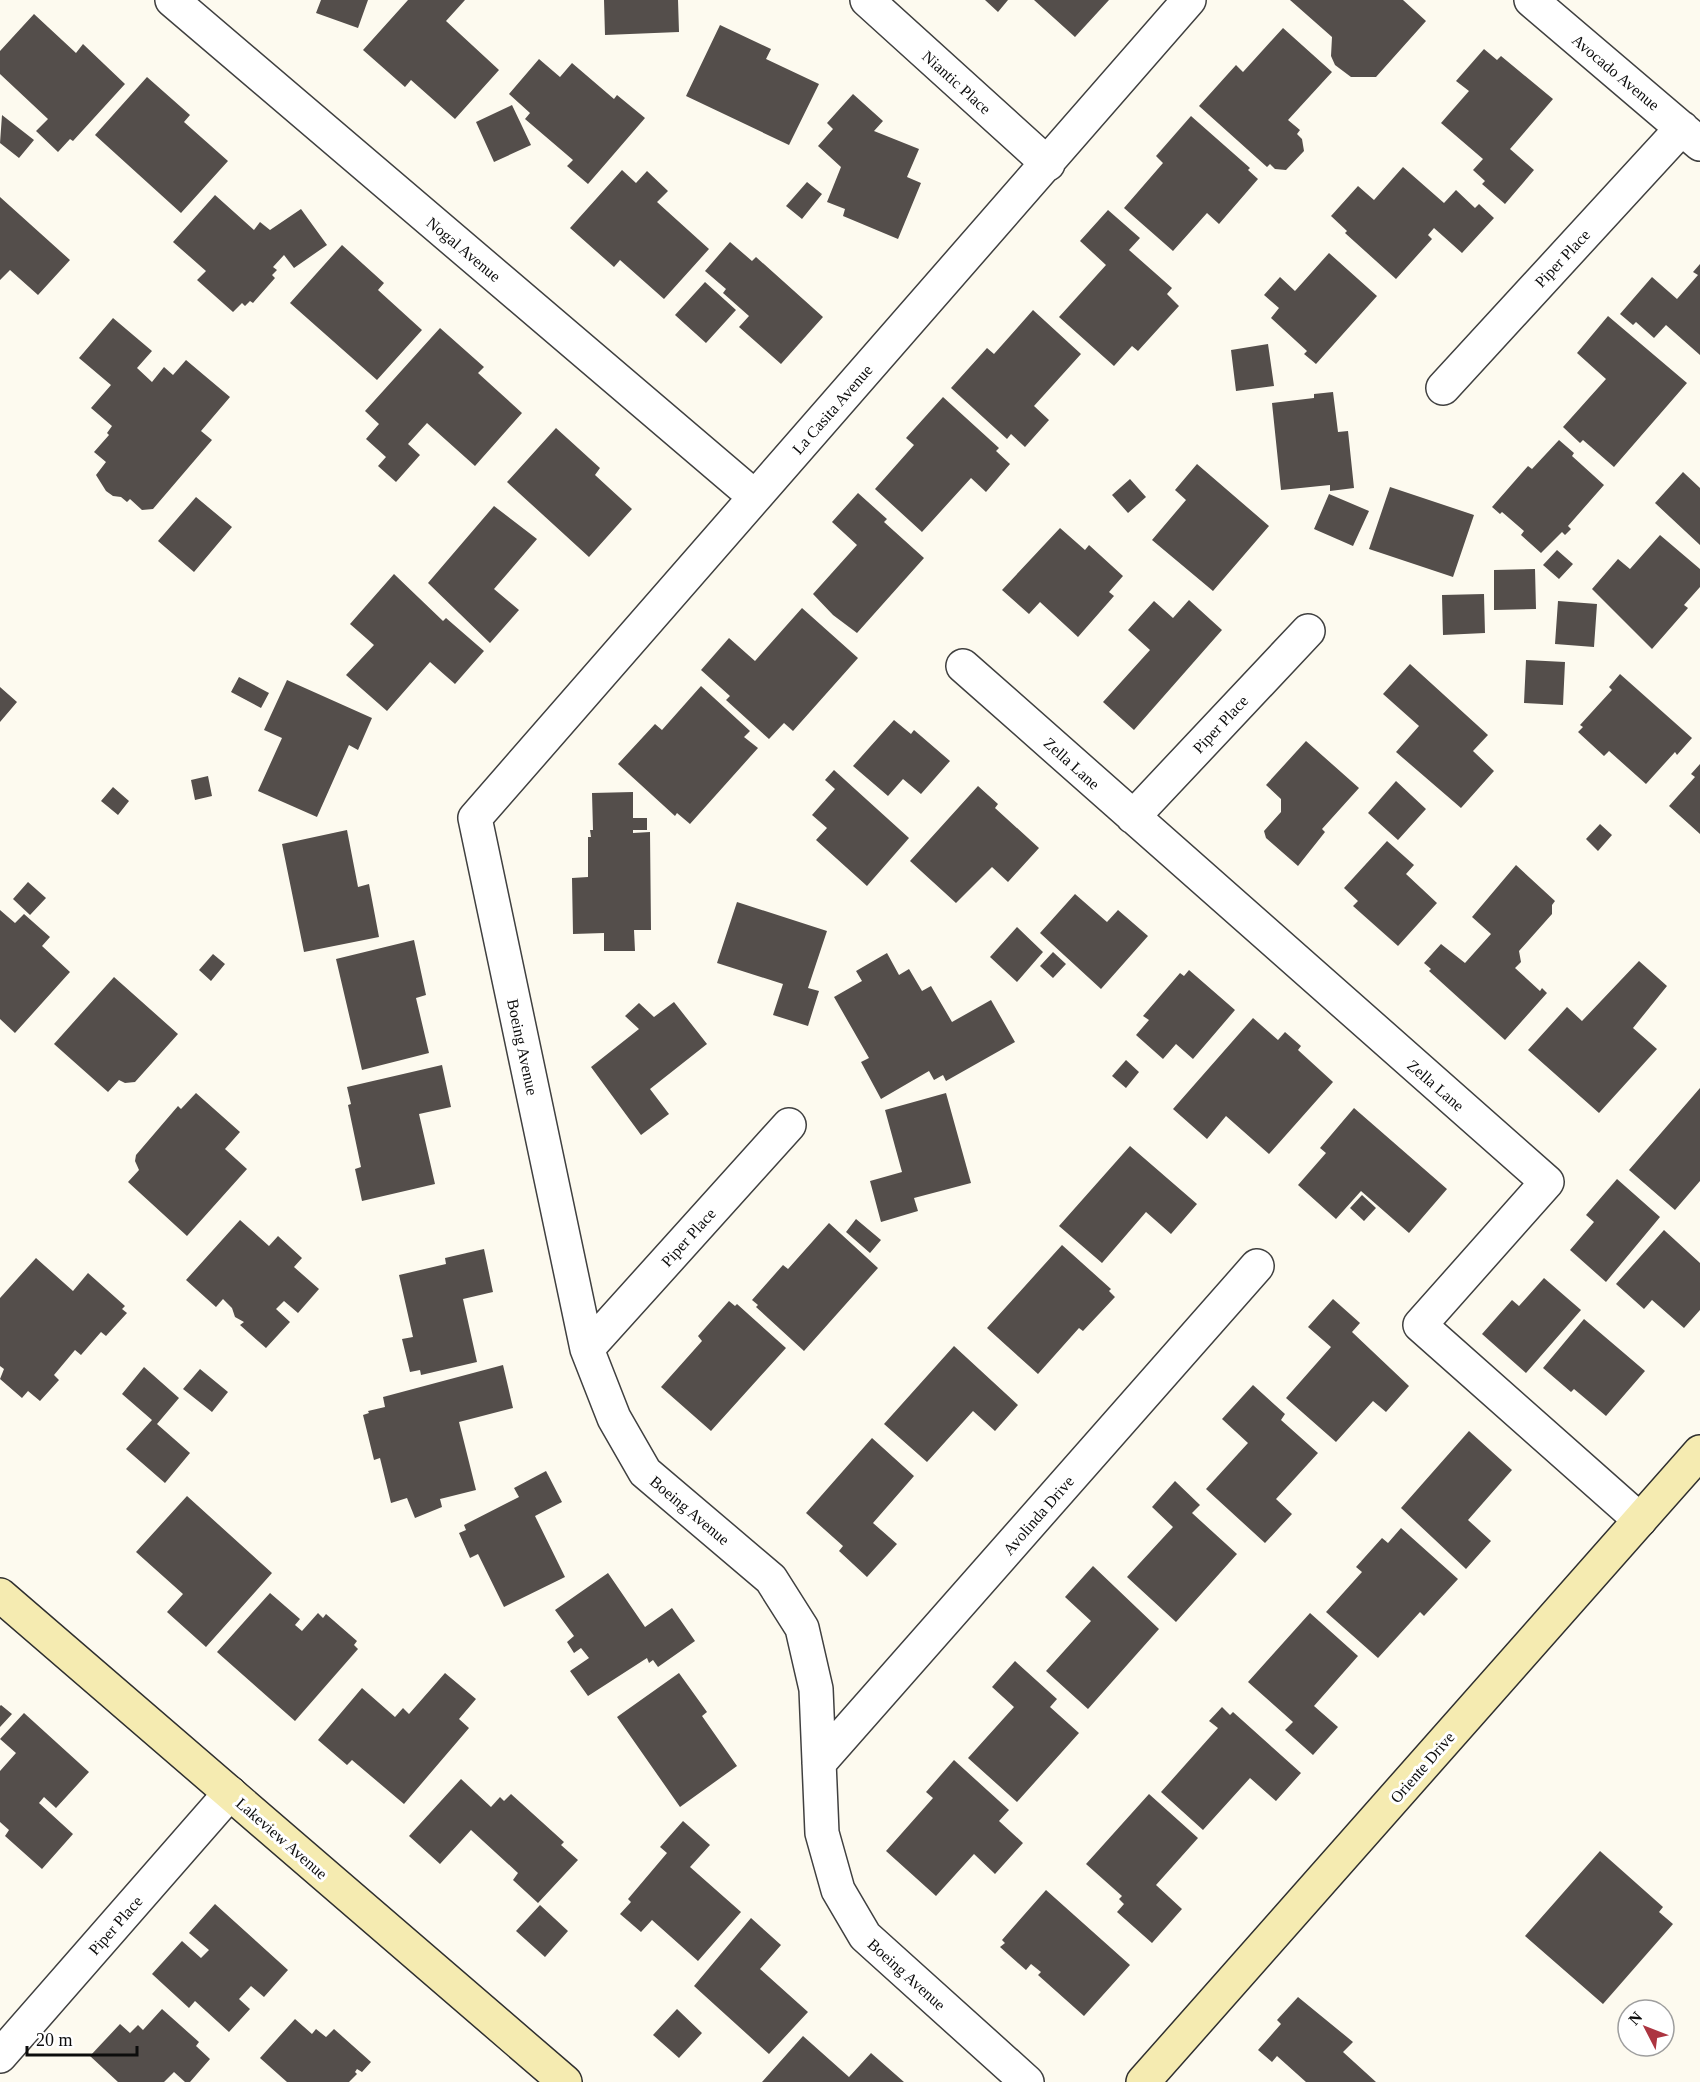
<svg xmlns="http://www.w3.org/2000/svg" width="1700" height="2082" font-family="Georgia,serif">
  <rect width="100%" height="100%" fill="#fdfaef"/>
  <path fill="#544e4b" d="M321,0h47l-10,28 -42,-15z
    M408,0h57l-19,21 53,49 -44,49 -44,-39 -6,7 -42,-37z
    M604,0h74l1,32 -74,3z
    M985,0h23l-10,12z
    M1034,0h75l-34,37z
    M1290,0h113l23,21 -50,56h-25l-16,-12 -4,-9 1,-19z
    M34,14l42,39 7,-9 42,40 -52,57 -3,-2 -12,13 -22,-21 12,-12 -48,-45v-23z
    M720,25l51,24 -5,10 53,25 -30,61 -103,-49z
    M1283,28l49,44 -44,48 12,10 -3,4 5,5 2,12 -18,19 -11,-1 -5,-5 -3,3 -68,-61 37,-41 7,7z
    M1484,49l13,11 4,-4 52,43 -43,50 24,21 -29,34 -23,-20 3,-3 -12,-11 10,-11 -42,-36 28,-32 -13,-10z
    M539,59l21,18 12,-14 42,36 3,-4 28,23 -57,66 -21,-18 6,-6 -48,-41 5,-6 -21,-19z
    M147,77l43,38 -6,7 44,39 -47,52 -86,-78z
    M853,94l30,27 -9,10 45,18 -12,28 14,6 -23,56 -55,-23 2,-7 -18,-7 14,-35 -23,-21 15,-17 -6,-6z
    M512,105l19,40 -37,17 -18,-40z
    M2,115l32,25 -15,18 -19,-15z
    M1191,116l59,52 -2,2 10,9 -39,45 -12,-11 -34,38 -49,-43 39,-45 -7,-7z
    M1403,167l41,36 12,-13 19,18 4,-4 15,14 -32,35 -28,-25 -6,7 4,4 -36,40 -51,-46 2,-2 -16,-15 27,-30 16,14z
    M622,170l14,13 11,-12 21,20 -11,11 52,47 -45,50 -44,-39 -6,7 -44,-39z
    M807,182l15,12 -20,25 -16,-13z
    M215,195l39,35 6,-8 10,8 31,-21 26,36 -33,23 -10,-13 -11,12 4,3 -5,5 3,3 -22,25 -3,-2 -5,5 -3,-3 -9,9 -36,-32 9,-9 -33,-29z
    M0,197l70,63 -32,35 -28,-25 -10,10z
    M1108,210l32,28 -11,12 43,38 -5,6 12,12 -41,45 -6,-5 -18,20 -55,-49 47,-52 -26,-24z
    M730,242l22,19 4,-4 67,60 -42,47 -42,-37 10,-11 -26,-23 3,-4 -21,-18z
    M342,245l42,38 -6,7 44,40 -45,50 -87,-77z
    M1329,253l48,43 -61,68 -12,-10 3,-3 -36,-33 8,-10 -15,-13 16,-18 15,14z
    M1700,264v91l-34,-30 -12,13 -18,-16 -3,3 -13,-11 32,-37 25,22 21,-24 -5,-3z
    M705,282l31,28 -30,33 -31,-28z
    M1033,310l48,44 -47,52 15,14 -24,27 -14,-13 -4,5 -56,-51 36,-40 7,6z
    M1608,316l79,67 -73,84 -31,-27 -3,3 -17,-16 43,-48 -29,-26z
    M113,318l39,33 -15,17 15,14 12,-15 9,8 13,-15 44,37 -29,34 11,9 -59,69 -11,1 -12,-11 -3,3 -6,-5 -8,-1 -7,-5 -10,-16 10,-13 -12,-10 15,-17 -2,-2 5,-7 -21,-18 20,-23 -32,-27z
    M440,328l44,39 -6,6 44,40 -47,53 -48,-43 -19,21 12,11 -24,27 -18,-16 8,-9 -20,-18 13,-15 -14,-13z
    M1268,344l6,42 -38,5 -5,-41z
    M1333,392l5,40 10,-1 6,57 -24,3v-6l-49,5 -9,-87 42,-5v-4z
    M943,397l56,51 -3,3 14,13 -24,28 -15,-14 -49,54 -47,-43 39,-44 -8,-7z
    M556,428l44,40 -5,7 37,34 -43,48 -82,-75z
    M1559,440l15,13 -2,3 32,29 -36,41 3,3 -6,6 -3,-3 -21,21 -20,-18 3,-4 -22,-19 -2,2 -8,-7 36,-41 4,3z
    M1197,464l72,62 -56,65 -61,-51 34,-40 -11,-10z
    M1683,472l17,16v57l-45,-42z
    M1130,479l16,18 -18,16 -16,-18z
    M1390,487l84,28 -21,62 -84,-28z
    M858,493l29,26 -3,3 40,36 -67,75 -24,-18 -20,-21 44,-49 -25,-23z
    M1329,494l40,17 -16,35 -39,-17z
    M196,497l36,30 -38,45 -36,-31z
    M494,506l43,33 -43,50 25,21 -29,33 -62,-60z
    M1060,528l25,22 4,-5 34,31 -14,16 5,4 -36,41 -38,-35 -11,12 -27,-24z
    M1660,535l40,34v18l-16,18 4,3 -36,41 -60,-60 26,-30 12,10z
    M1557,550l16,14 -14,15 -16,-14z
    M1535,569l1,40 -42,1v-40z
    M394,574l49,47 3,-3 38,33 -29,33 -25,-22 -43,49 -41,-36 28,-30 -24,-21z
    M1484,594l1,39 -42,2 -1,-40z
    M1189,600l33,30 -88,100 -31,-28 47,-52 -22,-20 26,-29 19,17z
    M1558,601l39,3 -3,43 -39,-3z
    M802,608l56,50 -65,73 -9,-8 -15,16 -43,-39 4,-4 -29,-26 28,-32 26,23z
    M1526,660l39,2 -2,43 -39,-2z
    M1410,664l78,71 -15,16 21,20 -33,37 -65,-56 23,-26 -36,-32z
    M1620,674l72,64 -15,17 -2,-3 -29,32 -37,-33 -5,5 -26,-24 5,-5 -3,-2 32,-35 -3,-3z
    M239,677l30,16 -8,15 -30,-16z
    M287,680l85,38 -14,32 -9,-5 -32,72 -59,-26 24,-53 -18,-8z
    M701,686l49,45 -6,6 14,11 -68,76 -13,-11 -2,3 -57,-52 37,-40 7,6z
    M0,687l17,15 -17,20z
    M894,720l17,14 3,-4 36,31 -29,33 -18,-15 -15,17 -35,-30z
    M1306,741l53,47 -37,41 3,3 -27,34 -32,-28 -2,-7 17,-19v-13l-15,-14z
    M1700,764v70l-31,-28 26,-29 -4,-3z
    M834,770l75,68 -42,48 -51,-46 11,-12 -15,-13 23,-26 -10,-9z
    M208,776l4,20 -17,4 -4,-20z
    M1396,781l30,28 -28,31 -30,-27z
    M978,786l20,18 -3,4 44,40 -31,34 -16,-15 -36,36 -46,-42z
    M113,787l16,14 -11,14 -17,-14z
    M633,792v26h14v12h-14v3l17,-1 1,98h-17l1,21h-31v-18l-31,1 -1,-56 16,-1v-40h3l-1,-7h3l-1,-37z
    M1600,824l12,11 -14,16 -12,-12z
    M347,830l11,57 11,-3 10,53 -75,15 -22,-108z
    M1387,841l27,24 -8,9 31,29 -39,43 -45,-40 5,-5 -14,-13z
    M1516,865l39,36 -3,4v9l-33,37 2,11 -6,6 25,23 2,-3 5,5 -42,47 -76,-69 2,-2 -7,-6 17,-19 24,19 26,-29 -19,-17z
    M28,882l18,16 -16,17 -17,-16z
    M1075,894l32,28 11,-12 30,26 -47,53 -61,-56z
    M737,902l90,29 -19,57 11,3 -11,35 -35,-11 10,-31 -66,-21z
    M0,910l15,13 9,-9 26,23 -8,9 28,26 -55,61 -15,-14z
    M1017,927l26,25 -26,30 -27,-25z
    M414,940l12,55 -10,3 13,55 -67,17 -26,-111z
    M1053,952l13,12 -13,14 -13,-12z
    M887,953l12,22 10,-6 13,22 9,-5 21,36 39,-22 24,42 -69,39 -3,-6 -9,5 -5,-9 -48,28 -20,-37 8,-4 -35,-61 28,-16 -6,-10z
    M213,954l12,10 -14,17 -12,-11z
    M1639,961l28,25 -34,42 24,21 -58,64 -71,-63 39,-43 15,14z
    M1189,970l46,40 -42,49 -17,-15 -13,15 -27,-24 13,-15 -6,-4 37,-43 4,3z
    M114,977l64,57 -43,48 -10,1 -6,-3 -11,12 -54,-48z
    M674,1002l33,42 -57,45 19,25 -28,21 -50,-68 48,-38 -14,-13 14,-13 15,14z
    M1253,1018l25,22 7,-8 16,14 -3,4 35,32 -64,72 -43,-38 -19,23 -34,-30z
    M1126,1060l13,12 -13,16 -14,-12z
    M442,1065l9,42 -32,7 16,70 -73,17 -7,-32 6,-2 -13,-62 3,-1 -4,-17z
    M1700,1088v93l-25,29 -46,-40z
    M196,1093l44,39 -15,17 22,20 -60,67 -59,-54 11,-12 -4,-9 1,-6 42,-49 3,3z
    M946,1093l25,90 -57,15 4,13 -37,11 -11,-41 32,-9 -17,-62z
    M1354,1108l93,81 -38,44 -48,-42 -25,28 -38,-34 28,-32 -6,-5z
    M1130,1146l67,58 -26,30 -25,-22 -44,51 -43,-37z
    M1617,1179l43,38 -54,65 -36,-32 24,-28 -8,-7z
    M1362,1195l14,13 -12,13 -14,-13z
    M856,1219l25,21 -11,13 -24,-21z
    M240,1220l29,26 9,-10 24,22 -8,9 25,22 -21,24 -14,-12 -8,8 14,13 -24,26 -26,-23 4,-3 -9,-5 -3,-9 -9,-9 -7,8 -30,-27z
    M829,1223l49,45 -74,83 -48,-44 2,-2 -6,-5 31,-35 5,4z
    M1664,1230l36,33v47l-16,18 -32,-28 -8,9 -28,-25z
    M1062,1245l49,44 -2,2 6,6 -32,34 -4,-3 -41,46 -51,-46z
    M484,1249l9,43 -30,7 14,63 -56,13 -1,-5 -10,2 -8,-33 11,-2 -14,-62 47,-11 -1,-6z
    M36,1258l37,33 15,-18 37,33 -3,3 5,4 -21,23 -5,-4 -20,23 -6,-5 -21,25 5,5 -19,21 -12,-10 -6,7 -22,-19 4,-10 -4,-3v-68z
    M1544,1278l37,32 -55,63 -44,-39 30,-34 7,6z
    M1333,1299l27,24 -8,9 57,54 -23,26 -13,-11 -37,41 -50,-44 45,-51 -23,-20z
    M729,1301l6,5 2,-2 49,44 -75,83 -50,-44 41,-46 -4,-5z
    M1584,1319l61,52 -39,45 -32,-27 -3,3 -28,-24z
    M954,1346l64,59 -23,26 -22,-20 -46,51 -43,-38z
    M503,1365l10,43 -54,14 17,68 -36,9 2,8 -27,11 -8,-20 -16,5 -11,-45 -6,2 -11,-45 6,-2 -1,-2 17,-4 -2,-10z
    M144,1367l35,31 -22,26 33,29 -25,30 -39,-34 26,-29 -30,-26z
    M200,1369l28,23 -16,20 -29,-23z
    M1253,1385l32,29 -4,6 37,33 -42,46 16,15 -27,29 -59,-54 42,-46 -26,-24z
    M1469,1431l43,39 -44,50 23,21 -25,28 -65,-61z
    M872,1438l42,38 -41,47 24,21 -30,33 -28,-26 4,-5 -37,-33z
    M546,1471l16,31 -27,14 30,61 -61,30 -26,-53 -8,4 -11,-25 7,-3 -2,-5 55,-28 -5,-9z
    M1175,1481l25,24 -8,8 45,41 -61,68 -49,-45 46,-50 -21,-20z
    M187,1496l85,77 -66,74 -39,-35 16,-18 -47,-42z
    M1401,1528l57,51 -34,37 -4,-4 -42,46 -52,-46 36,-40 -6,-5 26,-29 6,5z
    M1093,1566l66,63 -71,80 -42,-38 45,-50 -26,-24z
    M608,1573l37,54 27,-19 23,33 -37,26 -5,-7 -4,3 -2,-5 -59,38 -18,-25 19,-13 -8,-10 -7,5 -7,-11 7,-6 -19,-26z
    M270,1593l30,26 -5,6 7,6 16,-18 5,5 3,-4 31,27 -3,4 4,4 -63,72 -78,-69z
    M1310,1613l48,43 -44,50 24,21 -25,28 -28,-25 8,-8 -45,-40z
    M1015,1661l42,38 -7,8 29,26 -62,69 -49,-44 46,-51 -22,-20z
    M445,1673l31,26 -17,20 10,9 -65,76 -52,-44 -5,5 -29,-25 44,-52 33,29 8,-9 6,6z
    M679,1673l28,39 -5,4 35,50 -57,41 -63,-90z
    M1,1705l11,9 -12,13v-21z
    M1222,1707l8,8 3,-3 68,61 -25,28 -26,-23 -47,52 -42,-38 57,-64 -9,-7z
    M24,1713l65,59 -33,36 -12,-11 -5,6 34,31 -31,35 -37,-33 4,-6 -9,-8v-51l16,-18 -16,-14z
    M954,1760l55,50 -10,11 24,22 -28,31 -21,-20 -38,42 -50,-45 47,-53 -7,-6z
    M461,1779l30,28 9,-10 4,4 7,-7 53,48 -3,3 17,15 -40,43 -25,-23 5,-7 -47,-43 -31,34 -31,-28z
    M1149,1794l49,44 -42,47 26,24 -30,34 -35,-31 7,-8 -5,-5 3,-3 -36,-32z
    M683,1821l27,24 -20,22 51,45 -43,49 -46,-41 -11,12 -21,-18 11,-12 -3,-3 39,-46 -7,-6z
    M1600,1851l63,56 -4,5 14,12 -70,80 -78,-68z
    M1046,1890l84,75 -46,51 -46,-41 3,-3 -10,-8 -5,6 -26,-23 5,-4 -3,-3z
    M215,1904l73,66 -24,27 -13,-11 -12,13 11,10 -21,23 -34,-31 -6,7 -37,-34 30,-33 19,17 8,-8 -20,-17z
    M540,1905l28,26 -23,26 -29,-26z
    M751,1918l30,27 -21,24 48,43 -39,42 -75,-68z
    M1298,1997l55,45 -10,10 33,30h-70l-29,-26 -5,6 -14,-12 23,-26 -4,-4z
    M162,2009l37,33 -3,4 14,13 -20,23h-5l-11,-10 -10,10h-46l-28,-26 30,-32 10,9 8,-8 5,5z
    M677,2009l25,24 -23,25 -26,-23z
    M295,2019l17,15 4,-5 10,8 8,-8 37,33 -9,10 -5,-3 -2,3 2,2 -8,8h-62l-27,-24z
    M803,2036l46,41 22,-24 33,29h-142z"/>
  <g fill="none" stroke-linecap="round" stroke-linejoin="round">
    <g stroke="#404040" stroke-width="36">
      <path id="street" d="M172,0l583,497
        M867,0l181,164
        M1531,0l169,144
        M1443,388l239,-260
        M963,666l584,516 -127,143 220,195
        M1133,817l175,-186
        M587,1349l202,-224
        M819,1763l438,-497
        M0,2056l230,-263
        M1027,2082l-162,-146 -27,-46 -16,-57 -6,-144 -14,-61 -31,-49 -126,-107 -31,-54 -27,-69 -112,-531 714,-818"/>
    </g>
    <g stroke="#2f2f2f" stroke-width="36">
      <path id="secondary" d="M0,1595l565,487
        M1143,2082l557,-630"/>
    </g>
    <use href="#street" stroke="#fff" stroke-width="33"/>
    <use href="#secondary" stroke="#f5ebb1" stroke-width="33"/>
  </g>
  <g text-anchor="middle" stroke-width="6" stroke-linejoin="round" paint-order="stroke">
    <g font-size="16" fill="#0d0d0d" stroke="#fff">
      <text transform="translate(1616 72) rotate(40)" y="6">Avocado Avenue</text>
      <text transform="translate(957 82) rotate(42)" y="6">Niantic Place</text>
      <text transform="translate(464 249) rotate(40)" y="6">Nogal Avenue</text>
      <text transform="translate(1562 258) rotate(-47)" y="6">Piper Place</text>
      <text transform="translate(832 409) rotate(-49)" y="6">La Casita Avenue</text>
      <text transform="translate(1220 724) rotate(-47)" y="6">Piper Place</text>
      <text transform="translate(1072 763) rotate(42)" y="6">Zella Lane</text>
      <text transform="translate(523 1047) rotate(78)" y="6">Boeing Avenue</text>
      <text transform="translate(1436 1085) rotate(41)" y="6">Zella Lane</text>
      <text transform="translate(688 1237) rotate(-48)" y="6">Piper Place</text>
      <text transform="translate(690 1510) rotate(40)" y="6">Boeing Avenue</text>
      <text transform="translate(1038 1515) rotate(-49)" y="6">Avolinda Drive</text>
      <text transform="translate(1422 1767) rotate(-49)" y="6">Oriente Drive</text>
      <text transform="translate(282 1838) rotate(41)" y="6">Lakeview Avenue</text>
      <text transform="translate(115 1925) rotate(-49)" y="6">Piper Place</text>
      <text transform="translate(907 1974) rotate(42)" y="6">Boeing Avenue</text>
    </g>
  </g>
  <g transform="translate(1646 2028) rotate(312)"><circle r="28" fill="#ffffff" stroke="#9e9e9e" stroke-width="1.5"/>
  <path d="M0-4.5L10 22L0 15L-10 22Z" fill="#ac3541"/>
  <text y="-9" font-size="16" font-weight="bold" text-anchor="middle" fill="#0d0d0d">N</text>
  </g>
  <path d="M27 2046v9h110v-9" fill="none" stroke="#0d0d0d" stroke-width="3"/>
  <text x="36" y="2046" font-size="18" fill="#0d0d0d" stroke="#ffffff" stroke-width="4.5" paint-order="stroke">20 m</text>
</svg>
